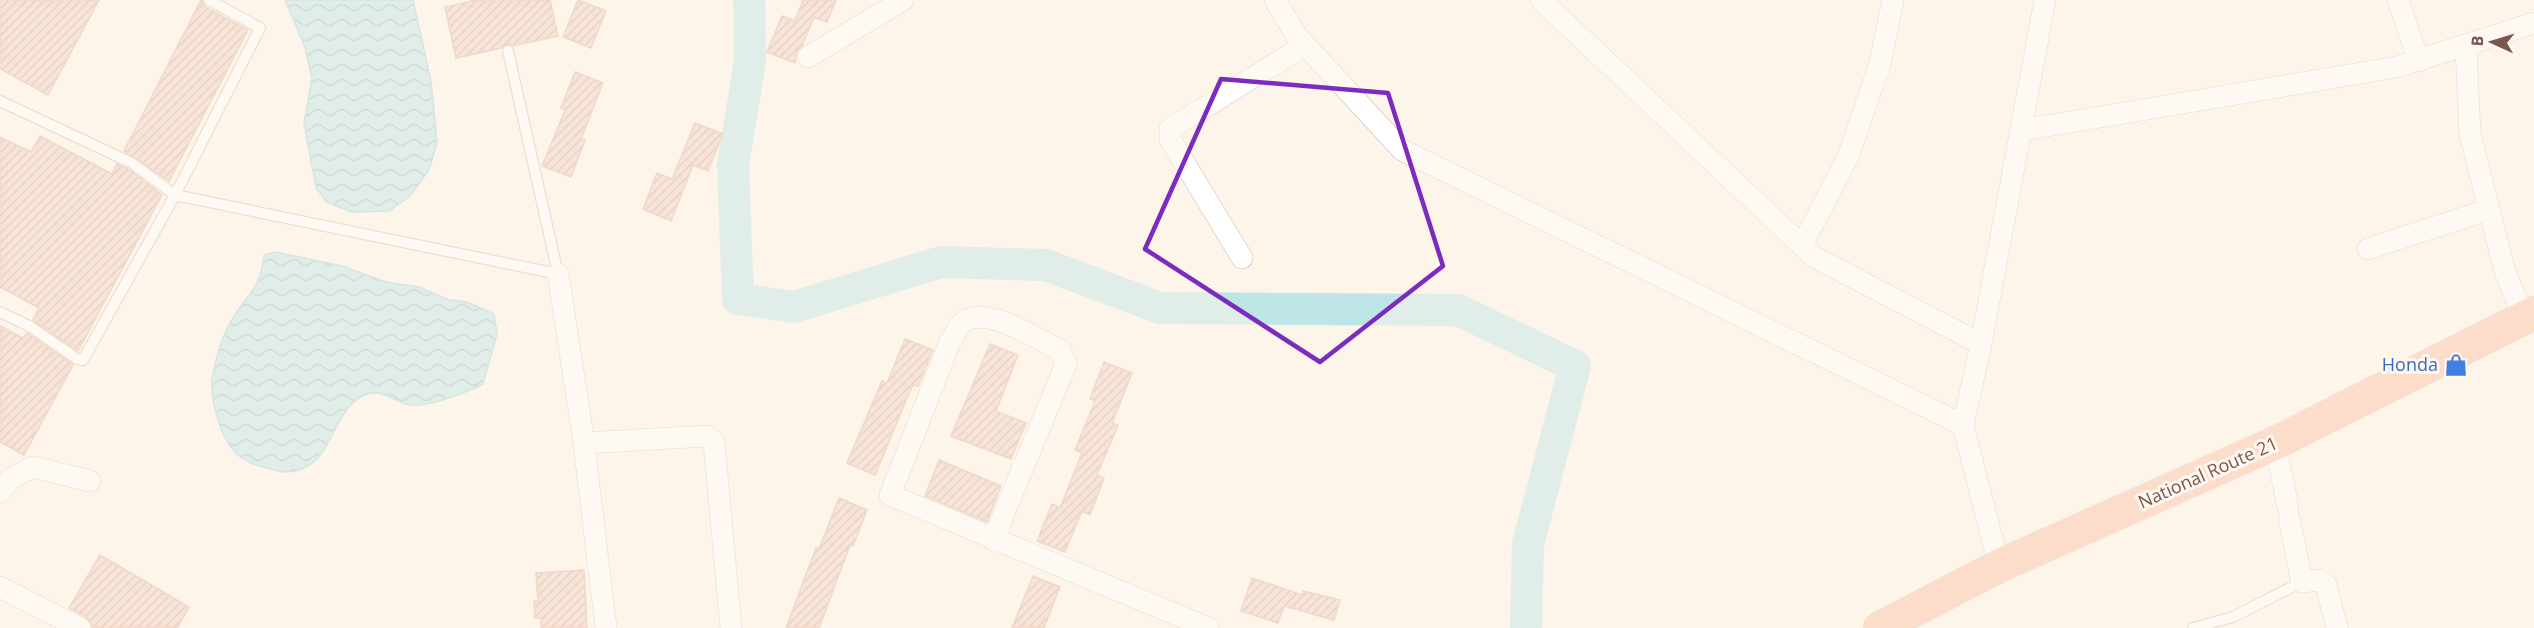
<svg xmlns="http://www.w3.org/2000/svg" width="2534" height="628" font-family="'Open Sans',sans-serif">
  <defs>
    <pattern id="water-waves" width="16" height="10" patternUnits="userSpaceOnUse" patternTransform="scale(1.5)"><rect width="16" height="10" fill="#bee5e7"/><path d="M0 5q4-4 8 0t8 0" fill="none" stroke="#9fbcbd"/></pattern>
    <pattern id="building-hatch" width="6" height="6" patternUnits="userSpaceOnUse" patternTransform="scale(1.5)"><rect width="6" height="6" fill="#f2d0c2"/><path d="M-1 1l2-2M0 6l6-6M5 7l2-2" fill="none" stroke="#c9aca0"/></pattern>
  </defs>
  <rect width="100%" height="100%" fill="#fdf4ea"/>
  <path fill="url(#water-waves)" stroke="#a4d6d9" stroke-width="1.5" d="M285,0h128l18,81 6,62 -8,27 -19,26 -21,15 -37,1 -26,-10 -10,-15 -12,-64 8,-45 -7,-31z
    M275,252l67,14 44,16 33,5 30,13 18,2 27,12 3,20 -14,50c-16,8 -56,24 -73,21 -14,-3 -25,-14 -39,-12 -37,8 -36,64 -69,76 -13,5 -22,3 -35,-1 -9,-2 -18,-5 -25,-10 -20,-13 -32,-56 -30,-79 3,-20 11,-47 23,-64 16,-24 26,-29 29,-60z"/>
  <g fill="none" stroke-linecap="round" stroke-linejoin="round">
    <path stroke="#bee5e7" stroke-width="32" d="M749,0l1,61 -17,104 5,134 56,8 147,-45 105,3 114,43 298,2 117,56 -47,178 -2,84"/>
  </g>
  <path fill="url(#building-hatch)" stroke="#e5b5a2" stroke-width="1.5" d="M0,0h99l-51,95 -48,-26z
    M201,0l4,7 43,23 -79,151 -45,-30z
    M477,0h73l8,36 -45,10 -6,-2 -6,4 -45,10 -11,-51z
    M578,0l28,11 -15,37 -28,-11z
    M803,0h33l-9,22 -13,-5 -12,29 -5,5 -2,12 -28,-11 15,-36 13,5z
    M575,72l28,11 -22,56 4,1 -14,37 -29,-11 23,-56 -4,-2z
    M695,123l28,11 -15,37 -15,-6 -22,56 -28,-12 14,-36 15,6z
    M40,136l72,38 5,-10 11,5 34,26 -84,156 -45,-31 6,-12 -39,-21v-150l31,15z
    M0,326l23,12 4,-5 46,32 -49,90 -24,-13z
    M905,339l28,11 -15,37 -5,-3 -38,91 -28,-12 35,-82 5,2z
    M990,344l28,11 -22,56 30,12 -15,36 -60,-23z
    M1104,362l28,11 -20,50 6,2 -21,50 7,3 -14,37 -8,-4 -17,41 -28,-11 15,-37 8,4 22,-55 -7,-3 20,-49 -5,-2z
    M939,460l62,26 -14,36 -62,-26z
    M839,498l28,12 -14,36 -3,-1 -31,83h-33l30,-80 3,1z
    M100,555l89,52 -12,21h-84l-7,-11 -17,-9z
    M584,570l3,58h-46v-10h-6l-1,-17h4l-2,-28z
    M1033,576l27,11 -16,41h-32z
    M1252,578l50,17 1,-4 37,9 -6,20 -50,-14 -6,17 -37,-12z"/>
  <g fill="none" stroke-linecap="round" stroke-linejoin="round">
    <g stroke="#cfbaaf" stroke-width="12">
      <path id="service" d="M0,101l132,62 43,32 383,79 -50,-223
        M0,312l31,15 46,32 6,1 92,-165 85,-167 -51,-28
        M2193,628l40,-11 69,-35"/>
    </g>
    <g stroke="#cfbaaf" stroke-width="22">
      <path id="minor" d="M1275,0l21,35 106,115 561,275 36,141
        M1541,0l273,257 167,87
        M2398,0l21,61
        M2466,47l4,87 35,138 19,46
        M808,57l95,-57
        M2022,130l375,-63 137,-44
        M1802,245l46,-88 32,-93 13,-64
        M2368,249l119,-39
        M1242,258l-72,-119v-10l135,-84
        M558,274l25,162 23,192
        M1963,425l18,-81 64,-344
        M584,443l123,-7 7,6 17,186
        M2275,443l13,64
        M0,492l10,-13 23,-12 57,14
        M2289,518l13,64 16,-2 8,5 11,43
        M993,540l73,-176 -6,-14c-24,-11 -78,-49 -100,-25 -4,5 -7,12 -10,17l-60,153 318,133
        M0,587l80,41"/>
    </g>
    <g stroke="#d9d0cd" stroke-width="34">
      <path id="trunk" d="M1880,628l119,-62 276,-123 259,-130"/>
    </g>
    <use href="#service" stroke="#fff" stroke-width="10"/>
    <use href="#minor" stroke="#fff" stroke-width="21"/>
    <use href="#trunk" stroke="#f8c0a3" stroke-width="33"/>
  </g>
  <path d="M0 0H2534V628H0ZM1221,79l167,14 55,173 -123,96 -175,-113z" fill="#fdf4ea" fill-opacity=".55" fill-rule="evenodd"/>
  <path fill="none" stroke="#7b2cbf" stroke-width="4.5" stroke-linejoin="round" d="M1221,79l167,14 55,173 -123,96 -175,-113z"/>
  <defs>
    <g id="shop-bare" transform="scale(1.8)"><path d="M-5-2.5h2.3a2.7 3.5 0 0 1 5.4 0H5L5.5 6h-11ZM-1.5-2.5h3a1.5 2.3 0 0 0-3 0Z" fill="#3f7fe0" stroke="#fff8f1" stroke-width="2.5" paint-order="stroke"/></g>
  </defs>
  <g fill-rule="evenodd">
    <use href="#shop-bare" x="2456" y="365"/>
  </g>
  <g text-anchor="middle" stroke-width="6" stroke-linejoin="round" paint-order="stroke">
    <g font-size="18" fill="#366cbe" stroke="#fff8f1" text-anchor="end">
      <text x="2438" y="371">Honda</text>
    </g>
    <g font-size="18" fill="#78584d" stroke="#fff8f1">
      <text transform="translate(2208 473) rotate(-24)" y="6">National Route 21</text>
    </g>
  </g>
  <g transform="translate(2492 42) rotate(274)" stroke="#fff8f1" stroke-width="4.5" paint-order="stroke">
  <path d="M0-4.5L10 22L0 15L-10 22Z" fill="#78584d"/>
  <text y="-9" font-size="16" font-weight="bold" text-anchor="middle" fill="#78584d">B</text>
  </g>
</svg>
